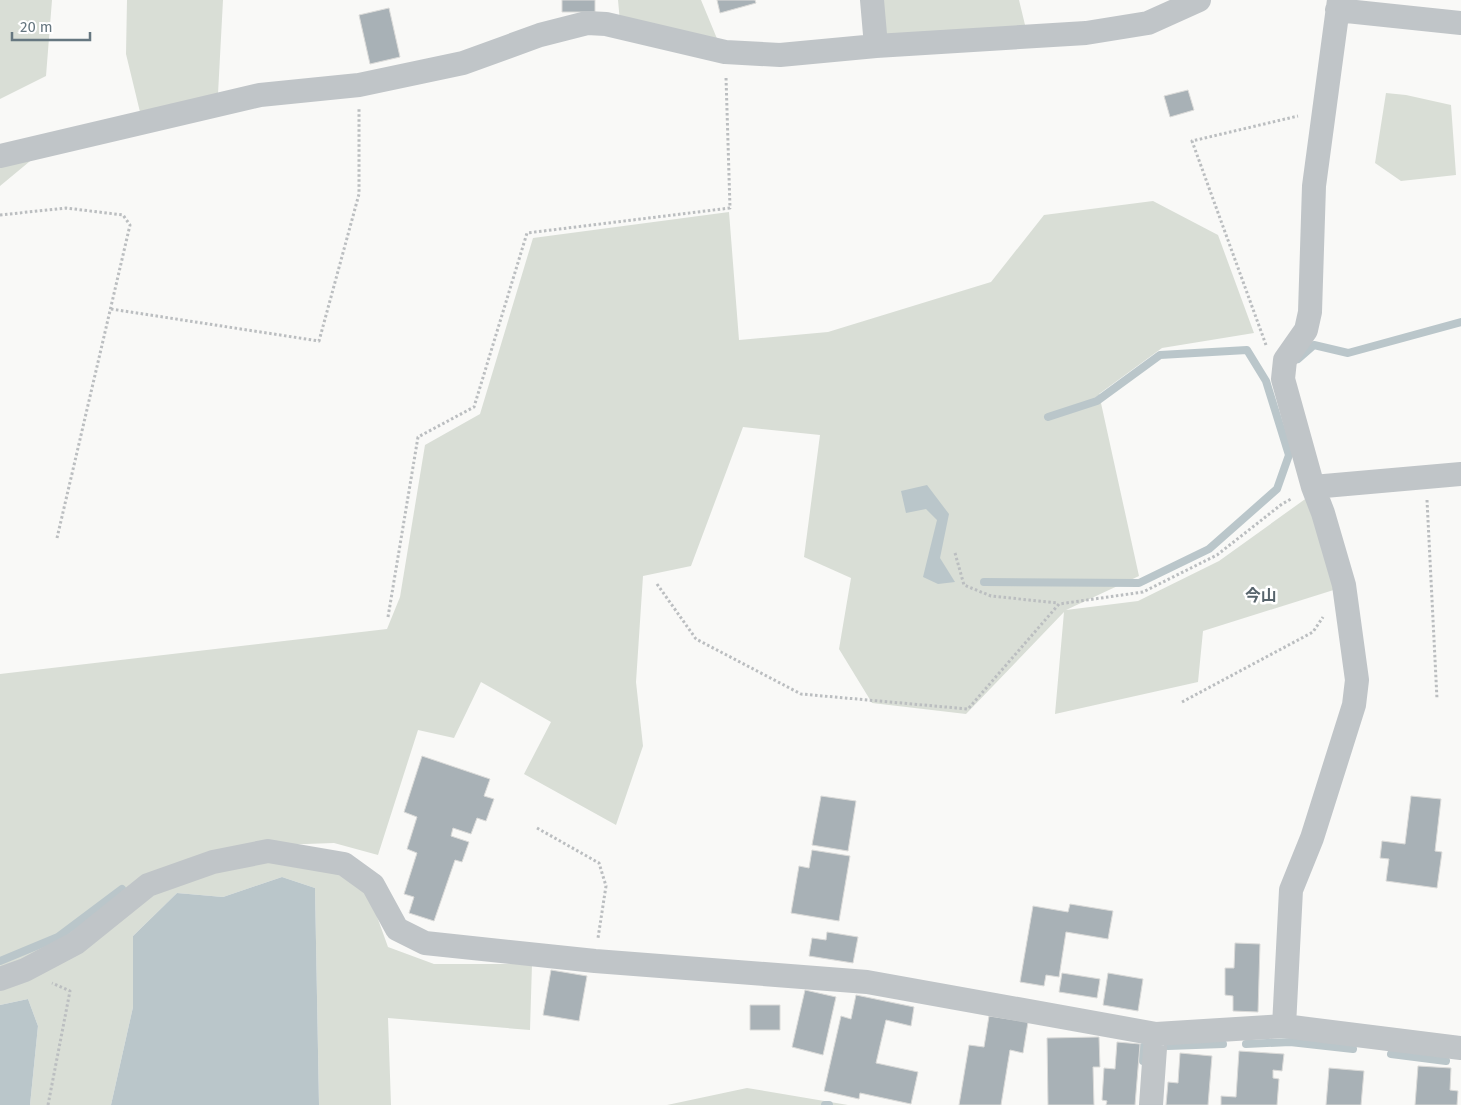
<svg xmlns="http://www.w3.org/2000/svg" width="1461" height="1105" font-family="'Fira Sans','Noto Sans JP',sans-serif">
  <rect width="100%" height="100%" fill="#f9f9f7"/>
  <path fill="#d9ded6" d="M0,0h52l-6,76 -46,23z
    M127,0h96l-5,94 -78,18 -14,-58z
    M618,0h83l17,41 -98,-19z
    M879,0h140l7,29 -144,7z
    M1386,93l20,2 45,10 5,70 -55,6 -26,-18z
    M35,157l-35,29v-21z
    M1153,201l65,34 36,98 -92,15 -63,46 40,182 -73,34 72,-9 81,-40 89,-64 32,91 -137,43 -5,51 -143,32 9,-102 -98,102 -94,-11 -33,-54 12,-71 -47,-21 16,-122 -77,-8 -52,139 -48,10 -7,106 7,64 -27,79 -92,-51 27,-52 -70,-40 -27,56 -36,-8 -40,125 -44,-12 -57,2 89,41 22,61 46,17h98l-2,66 -142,-12 3,87h-72l-4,-217 -33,-11 -59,20 -46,-4 -44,43v71l-22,98h-81l8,-79 -10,-27 -28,6v-331l387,-45 13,-32 25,-152 55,-31 53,-176 196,-26 10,128 89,-8 163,-50 53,-67z
    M747,1088l101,17h-181z"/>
  <path fill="#bac6ca" d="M927,485l22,29 -9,44 15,24 -17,2 -15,-7 14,-57 -11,-11 -20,4 -5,-22z
    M282,877l33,11 4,217h-208l22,-98v-71l44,-43 46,4z
    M28,999l10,27 -8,79h-30v-100z"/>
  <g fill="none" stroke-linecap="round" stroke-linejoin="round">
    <path stroke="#bac6ca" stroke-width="8" d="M1298,359l16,-14 34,8 113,-31
      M984,582l155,1 70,-34 68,-60 12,-34 -23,-74 -19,-31 -87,5 -63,46 -49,16
      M0,961l58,-24 64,-48
      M1246,1044l44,-2 63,7
      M1168,1046l55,-2
      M1391,1054l55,7
      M1143,1061v-14
      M825,1105h4"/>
  </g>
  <path fill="#a8b1b6" stroke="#dbdbd9" d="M562,0h33v12h-33z
    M717,0h38l1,3 -36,10z
    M389,8l11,49 -30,7 -11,-49z
    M1188,90l6,20 -24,7 -6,-21z
    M422,756l68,23 -6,17 10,3 -8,22 -9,-3 -6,16 -18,-6 -2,8 18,6 -7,20 -7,-2 -21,61 -25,-8 5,-16 -10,-3 13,-41 -10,-4 10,-32 -13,-5z
    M821,796l35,5 -8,50 -36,-6z
    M1411,796l30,3 -6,52 7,1 -5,36 -51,-7 3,-22 -9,-1 2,-17 23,3z
    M812,850l38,6 -11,65 -48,-8 8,-47 10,2z
    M1070,904l43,7 -5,28 -42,-7 -7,45 -13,-2 -2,11 -24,-4 13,-76 35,6z
    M827,932l31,5 -5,26 -44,-7 3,-18 14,2z
    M1235,943l25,1 -2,68 -25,-1v-15l-8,-1v-27h9z
    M551,970l36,6 -8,45 -36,-6z
    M1062,973l38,6 -3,19 -38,-6z
    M1108,973l35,6 -5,32 -35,-6z
    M805,990l31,7 -13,58 -31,-8z
    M856,995l58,12 -3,19 -25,-6 -10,43 42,9 -7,32 -51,-11 -1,6 -35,-8 17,-75 10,3z
    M750,1005h30v25h-30z
    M989,1016l39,6 -5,31 -13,-3 -9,55h-42l10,-60 15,2z
    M1099,1037l1,30h-7l1,38h-46l-1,-67z
    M1117,1042l23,2 -5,61h-29l1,-4 -5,-1 2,-32 11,1z
    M1239,1051l45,3 -2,17 -9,-1v8l6,1 -2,26h-56v-9l15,1z
    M1180,1053l32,3 -4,49h-42l2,-23 10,1z
    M1418,1066l33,2 -1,22 8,1 -1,14h-42z
    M1329,1068l35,3 -3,34h-35z"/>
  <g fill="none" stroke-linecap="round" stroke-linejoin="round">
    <path stroke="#bbbec0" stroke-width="3" stroke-dasharray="2.5 2.5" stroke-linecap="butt" d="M0,215l66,-7 57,7 7,10 -73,313
      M111,309l208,32 40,-147v-86
      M1266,345l-74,-204 106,-25
      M1427,500l10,199
      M955,553l9,32 27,11 67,7
      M657,584l39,55 105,55 167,15 91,-105 84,-12 74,-37 65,-51 9,-5
      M388,617l30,-180 56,-30 53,-174 203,-25 -4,-131
      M1182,702l131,-70 10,-15
      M537,828l62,35 7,23 -8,52
      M48,1105l22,-114 -18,-8"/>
    <path stroke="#c0c5c8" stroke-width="24" d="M872,0l4,46
      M1337,10l124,13
      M0,156l260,-61 99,-10 104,-22 77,-28 47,-12 19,1 119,28 55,3 96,-9 210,-13 62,-10 51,-23
      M1313,487l148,-13
      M0,979l25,-9 51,-27 72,-58 65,-23 55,-11 76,13 29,21 24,44 28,14 170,18 272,21 289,52 128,-8 177,22
      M1284,1026l7,-136 21,-52 42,-133 3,-25 -13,-95 -21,-72 -10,-26 -30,-108 2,-19 21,-30 4,-18 4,-126 25,-186
      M1151,1105l5,-71"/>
  </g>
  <g text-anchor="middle" stroke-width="5" stroke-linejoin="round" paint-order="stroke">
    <g font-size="16" font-weight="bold" fill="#57646c" stroke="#fff">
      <text x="1261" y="601">今山</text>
    </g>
  </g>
  <path d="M12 32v8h78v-8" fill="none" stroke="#667780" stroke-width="2.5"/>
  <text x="20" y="32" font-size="15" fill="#667780" stroke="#ffffff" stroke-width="4" paint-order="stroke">20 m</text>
</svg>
